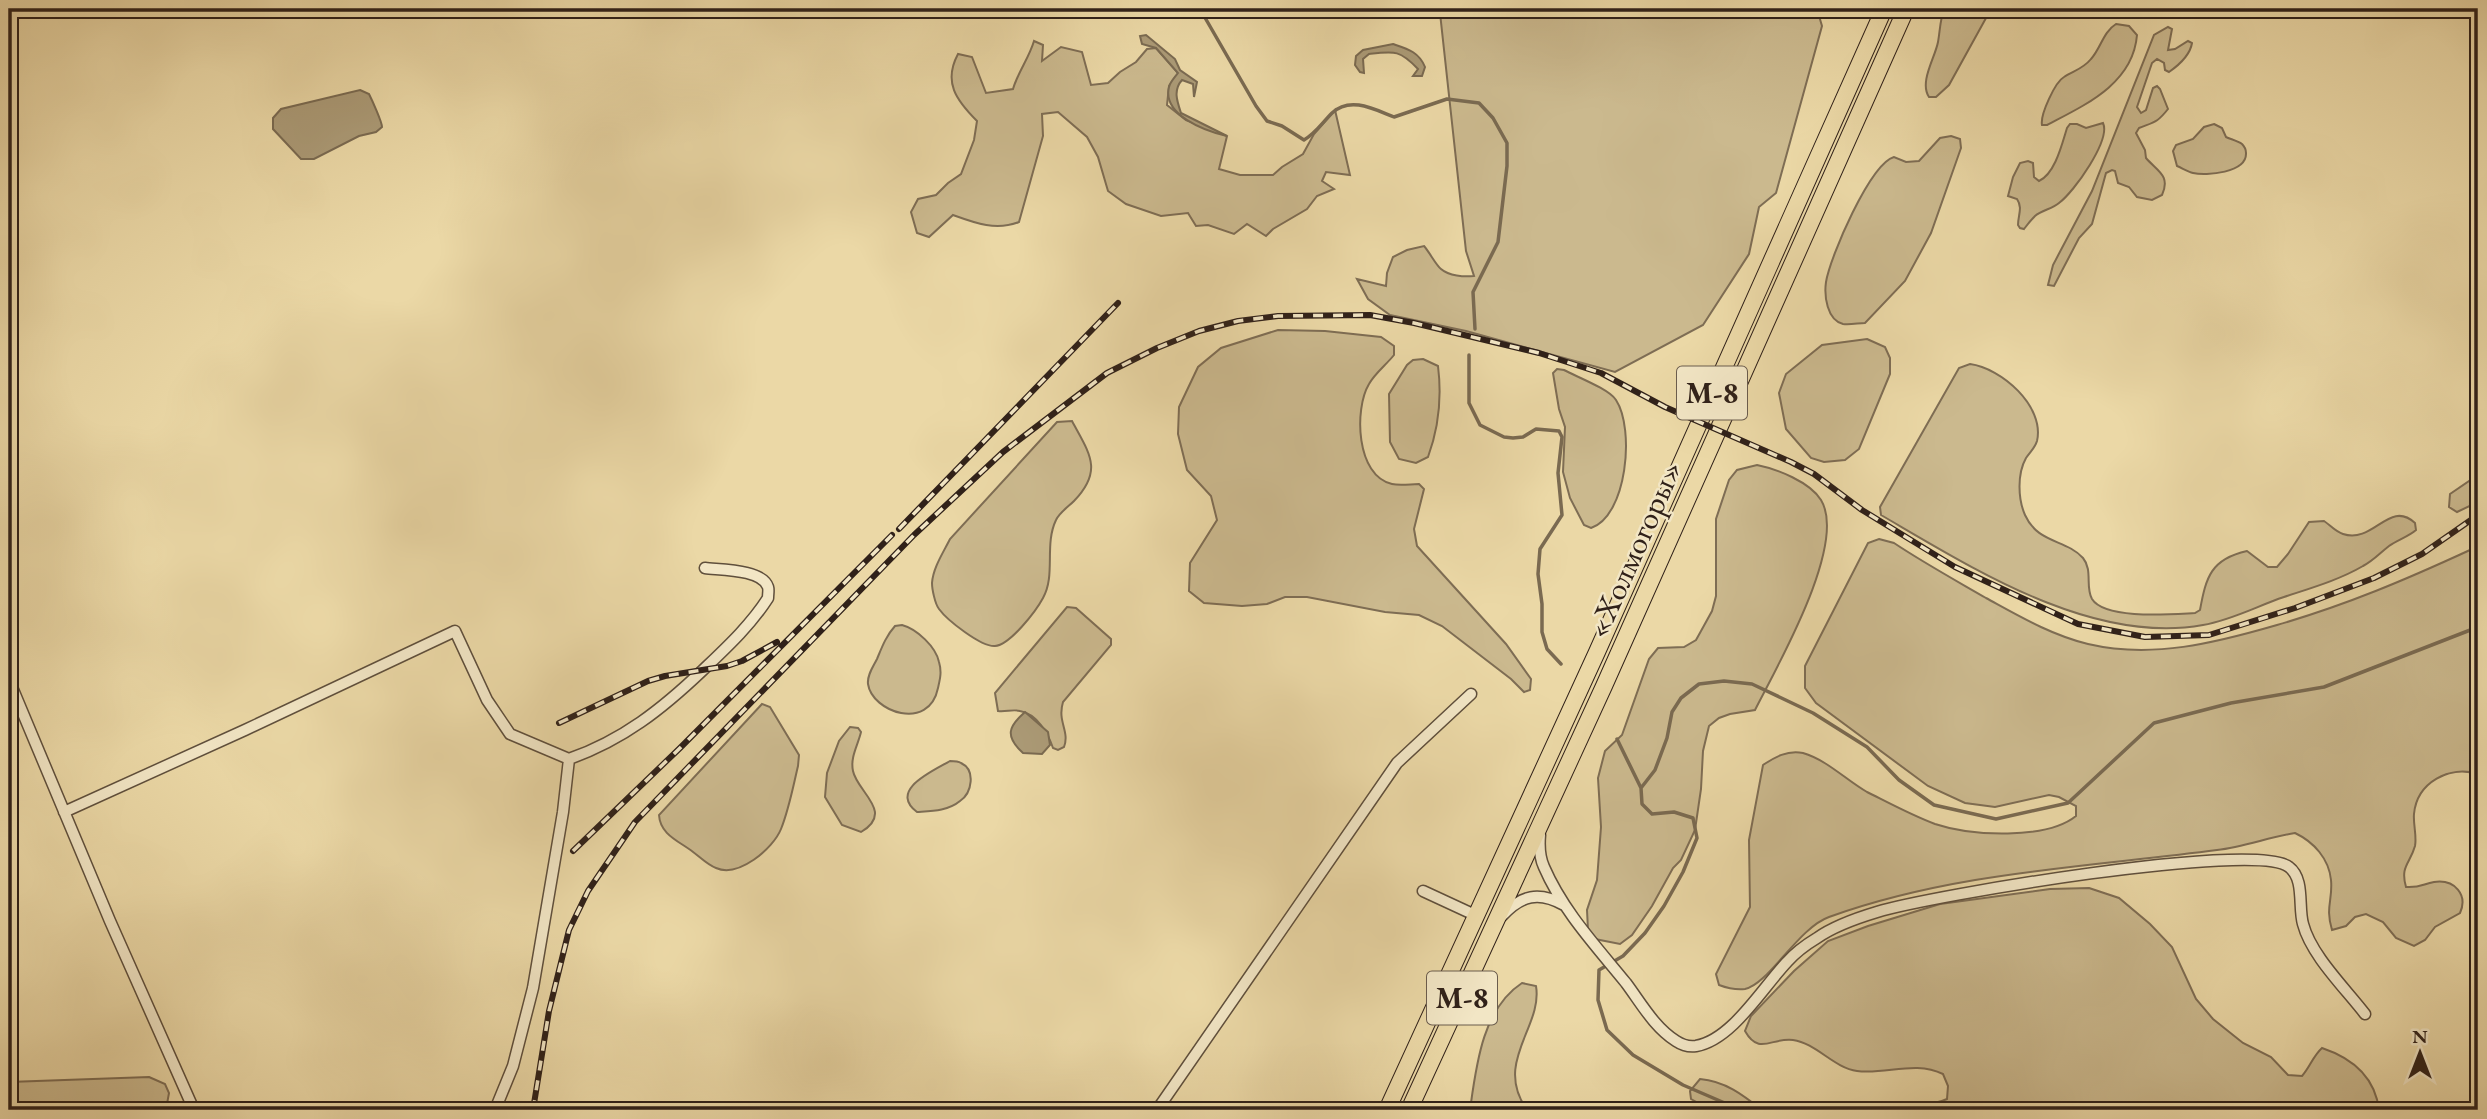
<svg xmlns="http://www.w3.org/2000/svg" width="2487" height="1119" font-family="'EB Garamond',serif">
  <rect width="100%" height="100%" fill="#ebd8a6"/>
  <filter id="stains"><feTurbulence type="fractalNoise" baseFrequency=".00286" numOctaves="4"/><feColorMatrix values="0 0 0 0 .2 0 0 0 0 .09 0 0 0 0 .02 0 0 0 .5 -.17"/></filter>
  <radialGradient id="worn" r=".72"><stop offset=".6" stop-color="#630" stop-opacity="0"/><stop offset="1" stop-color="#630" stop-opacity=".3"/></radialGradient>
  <path fill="#cbb98e" stroke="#7e6d54" stroke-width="2" d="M1430,9h387l5,17 -46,167 -17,14 -10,47 -46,71 -88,47 -149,-41 -76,-16 -22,-16 -11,-20 29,7 1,-13 6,-16 14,-7 17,-4c6,7 12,19 17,23 8,7 23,8 33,7l-8,-25 -26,-238z
    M1944,9h47l-42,76 -13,12h-7c-10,-15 6,-39 9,-55 2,-11 2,-22 6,-33z
    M2116,24l13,2 8,9c-4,49 -52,70 -90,90h-5c-2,-10 13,-43 22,-48 9,-6 19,-8 27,-18 10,-11 12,-27 25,-35z
    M2168,27l4,2 -4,21 7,-1 13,-8 4,2c-2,13 -13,22 -23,29l-4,-2 -1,-7 -7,-4 -5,4 -15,44 4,6 5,-3 7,-22 4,-2 3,3 8,20c-11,14 -14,13 -29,19l-3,5 9,17 1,8c11,13 25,17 16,37l-10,5 -15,-3 -8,-10 -11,-4 -3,-12 -3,-1 -6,3 -14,51 -13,14 -25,48 -6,-1 5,-20 39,-74 62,-156z
    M1034,41l9,4 -1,16 19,-14 21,5 9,33 17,-2 12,-11 16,-10 11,-13 9,-1 22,25 -9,13 -2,19 19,15 41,16 -8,33 21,6h33l9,-8 21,-13 11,-20 21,-24 15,65 -24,-3 -4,9 12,8 -17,7 -10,13 -34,20 -7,7 -19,-12 -13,10 -26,-9 -12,1 -8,-13 -27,3 -35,-12 -18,-13 -10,-34 -11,-20 -29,-25 -16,2 1,22 -24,86c-23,9 -44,1 -66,-7l-24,22 -12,-4 -6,-21 7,-13 18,-4 12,-12 13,-9 13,-34 3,-19c-21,-21 -34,-39 -19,-67l14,3 14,36 27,-4c5,-17 16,-31 21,-48z
    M2103,123c8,17 -29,69 -44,80 -7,6 -17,7 -24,13 -4,4 -8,9 -11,13l-4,-1 -2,-3c0,-10 5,-17 -1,-26l-9,-3 5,-19 7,-14 8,-2 5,2 1,14 5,4c16,-7 23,-37 28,-53l3,-4h7l9,4z
    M2214,124l8,4 4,9c4,2 12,4 16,7 2,2 4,6 4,9 1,20 -40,23 -53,20 -5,-1 -11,-5 -16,-7l-4,-15 3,-6 17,-6 11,-12z
    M1951,136l9,3 1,9 -30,85 -26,48 -40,42c-6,0 -15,2 -22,1 -16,-4 -19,-28 -17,-42 4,-25 44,-118 68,-125l12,5 13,-1 21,-23z
    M1278,330l47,1 56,6 13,9v9c-8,10 -19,18 -25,29 -15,25 -13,92 23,100 8,2 19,0 27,0l5,5 -10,40 3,17 89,98 25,35 -1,11 -6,2 -13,-13 -69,-53 -23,-11 -34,-3 -78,-15h-22l-18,7 -25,2 -38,-3 -15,-12 1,-28 27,-43 -6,-24 -24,-26 -9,-36 1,-27 19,-40 23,-19z
    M1867,339l18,8 5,11v16l-31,75 -14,11 -21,2 -13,-4 -25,-29 -7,-36 7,-19 36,-29z
    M1423,359l15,7c4,32 1,61 -10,91l-12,6 -17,-4 -9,-17 -1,-48 18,-29 6,-5z
    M1970,364c31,4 75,42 67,77 -2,7 -7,11 -11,17 -9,16 -8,41 -1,57 13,29 41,24 58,43 10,12 2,29 9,41 13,21 81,15 103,14l5,-3c6,-33 11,-51 47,-59l21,16h9l11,-13 21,-32 15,-1c6,4 12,11 19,13 31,10 46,-35 72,-11l1,7c-8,7 -19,10 -27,16 -9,7 -16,15 -26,20 -24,14 -52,22 -79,31 -27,9 -52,23 -81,28 -111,20 -229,-56 -322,-110l-1,-8 79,-139z
    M1557,369l7,1c13,7 45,19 52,30 19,29 11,116 -25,128l-7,-3 -14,-27 -7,-26 2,-45 -6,-18 -6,-36z
    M1072,421c17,32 32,49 2,80 -6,6 -15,12 -18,19 -12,25 0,55 -13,78 -7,13 -33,47 -48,48 -14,1 -48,-26 -56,-37 -4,-5 -7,-20 -7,-26 1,-15 11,-30 18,-44l107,-117z
    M1757,465c20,4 53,17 64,35 27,44 -45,168 -66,210l-25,4 -11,4 -10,8 -6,25 -2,38 -6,41 -14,30 -8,8 -21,38 -20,29 -12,9 -25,-5 -7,-9 -1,-20 10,-30 4,-53 -3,-49 7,-27 17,-16 27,-76 9,-11 26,-1 12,-7 5,-9 11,-20 4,-15v-77l13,-39 8,-10z
    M2478,475v27l-21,10 -8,-5 1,-13z
    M1879,539l15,4c30,20 61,37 92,55 33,18 65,37 102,46 64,15 127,-1 189,-19 69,-20 128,-45 193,-75l8,-7v231c-28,-9 -61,8 -64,40 -1,10 3,22 1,32 -5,18 -15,20 -9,41 14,1 17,-3 28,-5 21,-3 34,13 26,31l-25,14 -10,13 -11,6 -18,-8 -13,-16 -17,-8 -11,3 -9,9 -14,4c-7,-23 1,-30 -1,-50 -2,-21 -17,-38 -36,-47 -26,4 -51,14 -78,17 -129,17 -264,22 -388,67 -31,11 -60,67 -84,72 -9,1 -18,-1 -26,-4l-3,-11 34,-67 -1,-67 14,-75c12,-8 24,-15 40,-12 24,7 43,27 64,39 22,11 46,24 68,32 36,12 111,16 141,-8v-10l-17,-9 -10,-2 -54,12 -30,-4 -37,-17 -112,-83 -11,-15v-22l63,-123z
    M1067,607l9,1 35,31v6l-48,57c-6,20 7,29 1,45l-6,3 -5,-2c-5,-15 -16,-34 -33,-37 -7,-2 -14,1 -22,0l-3,-18z
    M902,625c15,4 34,22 37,37 3,10 1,17 -1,26 -9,44 -66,24 -70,-4 -1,-9 5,-17 9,-25 5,-12 9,-23 18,-33z
    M762,704l8,3 29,48 -1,11c-5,21 -9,43 -17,63 -8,20 -43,49 -65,39 -9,-3 -18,-13 -27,-19 -13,-9 -29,-16 -30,-34z
    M850,727l8,1 3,4c-3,13 -11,25 -8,39 4,21 42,41 8,61l-19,-7 -17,-28 2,-24 12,-32z
    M950,761c4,0 8,0 11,2 15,7 11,30 -1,38 -12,10 -29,10 -43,11 -29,-22 16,-41 33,-51z
    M2089,888l30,10 31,26 22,23 24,52 17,20 30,24 28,14 17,18 14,1c8,-9 11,-20 20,-28 30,10 53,29 57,62h-484c18,-6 35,-3 52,-11l1,-13 -5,-12c-28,-14 -57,1 -86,-3 -23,-3 -41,-28 -64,-31 -21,-3 -34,16 -48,-9l6,-15 43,-45 34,-30 40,-15 72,-22 110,-15z
    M1522,983l14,3c7,41 -43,76 -9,124h-57c6,-43 12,-101 52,-127z
    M149,1077l16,7 4,9 -2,11 -9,6 -90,-3 -13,3h-46v-28z
    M1700,1079c25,2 43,16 62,31 -25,0 -49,3 -71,-11l-1,-8z"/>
  <path fill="#ab9a76" stroke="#7a6a51" stroke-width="2" d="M1146,35l29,24 5,11 17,12 -3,15 -1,-13 -11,-4c-9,10 -5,21 -1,33l46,23c-22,-5 -65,-21 -58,-49 1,-5 6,-10 9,-14l-22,-25 -14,-4 -2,-8z
    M1393,44c15,5 26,8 32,23l-3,9h-9l5,-7c-18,-19 -23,-18 -49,-15l-6,5 1,14 -4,-1 -5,-7 1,-9 7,-6z
    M360,90l9,4c3,6 13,28 13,33l-6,5 -17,4 -45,23h-13l-28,-30v-11l8,-9z
    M1025,712l23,20 2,13 -8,9 -19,-1c-19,-17 -14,-27 2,-41z"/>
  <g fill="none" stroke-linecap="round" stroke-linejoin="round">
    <path stroke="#7a6a51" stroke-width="3.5" d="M1200,9l56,97 11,15 15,5 22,14c12,-7 18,-17 28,-27 18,-17 42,-4 62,4l53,-18 32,4 14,15 14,25v23l-9,76 -25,50 2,37
      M1469,355v48l11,22 24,12 9,1 10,-1 13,-8 23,2 3,6 -4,36 4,42 -22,34 -2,25 4,30v28l5,17 14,15
      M1617,739l24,49 1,16 10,10 22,-2 19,6 4,20 -14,34 -19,34 -19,27 -22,23 -24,14 -1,30 9,30 26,25 50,30 58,25
      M1641,788l14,-18 12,-32 5,-26 9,-14 18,-14 25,-3 28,3 61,29 54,34 32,33 35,25 62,14 72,-16 86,-80 77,-20 93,-16 154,-60"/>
    <g stroke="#5f4f3c" stroke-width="13">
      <path id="minor" d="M9,680l101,241 84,189
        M64,812l181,-82 210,-99 32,69 23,34 59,25c54,-19 93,-50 134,-89 23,-22 47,-44 65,-72 0,-4 1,-8 0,-11 -6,-18 -48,-17 -63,-19
        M1540,835c-1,11 -1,21 4,32 19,44 52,79 82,116 15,20 28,44 50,58 6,4 13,6 20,5 36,-6 67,-59 91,-84 8,-9 20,-18 30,-24 17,-12 40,-20 60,-26 52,-16 380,-72 412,-45 16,12 9,40 14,57 8,31 42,64 62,90
        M1423,891l54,25
        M1502,916c19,-21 37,-25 62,-11
        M495,1110l18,-44 20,-78 30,-176 6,-53
        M1157,1110l240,-347 74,-69"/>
    </g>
    <g stroke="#302119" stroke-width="18">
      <path id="highway" d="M1387,1110l210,-458 287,-643
        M1409,1110l195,-424 302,-677"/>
    </g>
    <use href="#minor" stroke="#f2e6c5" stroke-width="10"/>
    <use href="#highway" stroke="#ebd8a6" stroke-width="16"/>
    <g stroke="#302119" stroke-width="6">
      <path id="rail" d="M899,529l219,-226
        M559,723l89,-42 17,-5 62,-10 15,-5 35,-19
        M573,851l107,-103 212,-213
        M533,1110l16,-99 20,-81 19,-39 47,-69 279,-287 89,-83 104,-79 50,-25 42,-17 39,-10 40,-5 92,-1 44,8 125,30 62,20 64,34 126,55 23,12 48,36 93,57 123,57 67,13 64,-2 86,-27 79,-30 48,-24 56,-39"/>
    </g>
    <use href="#rail" stroke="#f2e6c5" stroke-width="3.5" stroke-dasharray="10" stroke-linecap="butt"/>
  </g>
  <g text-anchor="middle" stroke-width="5" stroke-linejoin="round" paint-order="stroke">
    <g fill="#f2e6c5" stroke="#6a5c4d" stroke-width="2">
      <rect x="1677" y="366.5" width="70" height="53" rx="5"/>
      <rect x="1427" y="971.5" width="70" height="53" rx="5"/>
    </g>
    <g font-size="30" font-weight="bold" fill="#302119">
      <text x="1712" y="403">М-8</text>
      <text x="1462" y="1008">М-8</text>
    </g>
    <g font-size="32" fill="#302119" stroke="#f2e6c5">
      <text transform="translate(1634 549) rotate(-66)" y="11">«Холмогоры»</text>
    </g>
  </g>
  <rect width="2487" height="1119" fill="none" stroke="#ebd8a6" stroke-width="35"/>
  <rect x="10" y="10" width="2466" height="1098" fill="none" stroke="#302119" stroke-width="3.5"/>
  <rect x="18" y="18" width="2452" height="1084" fill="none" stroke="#302119" stroke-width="2"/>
  <g transform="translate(2420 1053)" stroke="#f2e6c5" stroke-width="5" paint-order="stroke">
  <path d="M0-5L12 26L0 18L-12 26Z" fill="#302119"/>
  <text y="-10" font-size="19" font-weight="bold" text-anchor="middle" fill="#302119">N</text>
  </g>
  <rect width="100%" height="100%" filter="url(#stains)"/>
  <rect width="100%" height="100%" fill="url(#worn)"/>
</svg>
